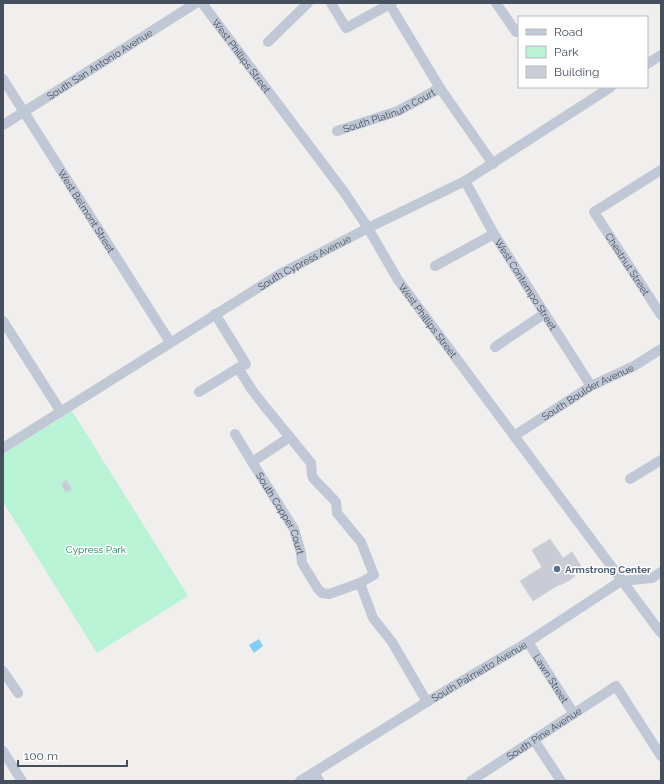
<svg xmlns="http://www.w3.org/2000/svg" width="664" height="784" font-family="Raleway,sans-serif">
  <rect width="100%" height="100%" fill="#f1eeee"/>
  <path fill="#b8f3d6" d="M72,411l116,185 -91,57 -94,-151v-48z"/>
  <path fill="#81cef4" d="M259,639l4,7 -9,7 -5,-8z"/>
  <path fill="#c9ccd4" stroke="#d1d3da" d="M66,480l6,9 -6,3 -5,-8z
    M550,539l13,19 9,-6 9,14 -9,6 3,4 -5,4 -10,5v-1l-27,17 -13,-20 22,-14 -10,-17z"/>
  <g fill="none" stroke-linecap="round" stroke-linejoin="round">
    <g stroke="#c0c8d5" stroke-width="10">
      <path id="s1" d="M202,3l142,189 24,36 30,52 263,353"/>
      <path d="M331,3l15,25 46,-25"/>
      <path d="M496,3l20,29"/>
      <path d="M390,5l50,83 53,76"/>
      <path d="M268,42l40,-39"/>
      <path d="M647,64l14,-9"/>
      <path id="s2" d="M3,79l167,263"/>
      <path id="s3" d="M3,125l193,-122"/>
      <path id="s4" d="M337,131l61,-20 42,-23"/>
      <path id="s5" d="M661,170l-67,42 67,103"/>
      <path id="s6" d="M465,181l29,53 97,152"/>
      <path d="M435,266l59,-32"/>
      <path d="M215,314l31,50 -8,4"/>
      <path d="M3,321l58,91"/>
      <path d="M495,347l49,-33"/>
      <path d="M199,392l39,-24 14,22 14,18 45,55 1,12 1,3 23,24 1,11 24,29 13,33 -14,8"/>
      <path d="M235,434l17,28 38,-25"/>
      <path id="s7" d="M514,436l77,-50 43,-20 27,-17"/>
      <path id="s8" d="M3,448l277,-174 88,-46 97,-47 146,-94"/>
      <path id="s9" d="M252,462l42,67 7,24 1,10 16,26 4,4 7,1 31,-11 13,35 19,24 35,60"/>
      <path d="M630,479l31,-19"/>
      <path id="s10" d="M528,642l46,72"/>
      <path d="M3,671l15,22"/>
      <path d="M534,740l27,41"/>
      <path d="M3,751l19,30"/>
      <path d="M314,772l5,9"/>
      <path id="s11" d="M300,781l130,-81 98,-58 93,-61 31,-3 9,-6"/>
      <path id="s12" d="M471,781l145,-95 45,70"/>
    </g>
  </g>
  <circle fill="#5c6f8a" stroke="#fff" stroke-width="1.5" cx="557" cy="569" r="4"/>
  <g text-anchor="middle" stroke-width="3" stroke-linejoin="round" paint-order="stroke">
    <g font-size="10" fill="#454f5d" stroke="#fff">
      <text dy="4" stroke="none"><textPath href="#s1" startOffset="66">West Phillips Street</textPath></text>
      <text dy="4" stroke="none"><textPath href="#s3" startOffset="114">South San Antonio Avenue</textPath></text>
      <text dy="4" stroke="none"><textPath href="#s4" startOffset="56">South Platinum Court</textPath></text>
      <text dy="4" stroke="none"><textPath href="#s2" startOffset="156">West Belmont Street</textPath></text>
      <text dy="4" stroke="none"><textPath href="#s8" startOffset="354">South Cypress Avenue</textPath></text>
      <text dy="4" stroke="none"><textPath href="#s5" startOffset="141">Chestnut Street</textPath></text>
      <text dy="4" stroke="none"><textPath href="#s6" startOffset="120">West Contempo Street</textPath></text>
      <text dy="4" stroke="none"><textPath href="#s1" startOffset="390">West Phillips Street</textPath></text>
      <text dy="4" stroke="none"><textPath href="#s7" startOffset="86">South Boulder Avenue</textPath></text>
      <text dy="4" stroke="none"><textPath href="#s9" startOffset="59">South Copper Court</textPath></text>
      <text dy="4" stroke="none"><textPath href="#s11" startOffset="210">South Palmetto Avenue</textPath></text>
      <text dy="4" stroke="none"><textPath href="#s10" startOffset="43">Lawn Street</textPath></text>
      <text dy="4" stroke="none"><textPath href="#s12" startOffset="87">South Pine Avenue</textPath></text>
    </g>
    <g font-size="10" fill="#0e8659" stroke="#fff">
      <text x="96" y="553">Cypress Park</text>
    </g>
    <g font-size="10" font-weight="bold" fill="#4e5e75" stroke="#fff" text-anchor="start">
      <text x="565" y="573">Armstrong Center</text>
    </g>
  </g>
  <rect width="664" height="784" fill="none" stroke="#454f5d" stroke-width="8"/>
  <rect x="518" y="16" width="130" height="72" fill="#ffffff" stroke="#b5b9be"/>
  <rect x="526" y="29" width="20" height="6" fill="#c0c8d5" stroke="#b5b9be"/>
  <text x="554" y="36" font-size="12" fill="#454f5d">Road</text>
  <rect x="526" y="46" width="20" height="12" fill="#b8f3d6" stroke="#b5b9be"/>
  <text x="554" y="56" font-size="12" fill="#454f5d">Park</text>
  <rect x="526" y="66" width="20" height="12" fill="#c9ccd4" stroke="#b5b9be"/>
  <text x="554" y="76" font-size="12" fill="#454f5d">Building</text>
  <path d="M18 760v6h109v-6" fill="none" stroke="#454f5d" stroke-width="2"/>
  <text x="24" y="760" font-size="12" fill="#454f5d" stroke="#ffffff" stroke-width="3" paint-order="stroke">100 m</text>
</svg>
